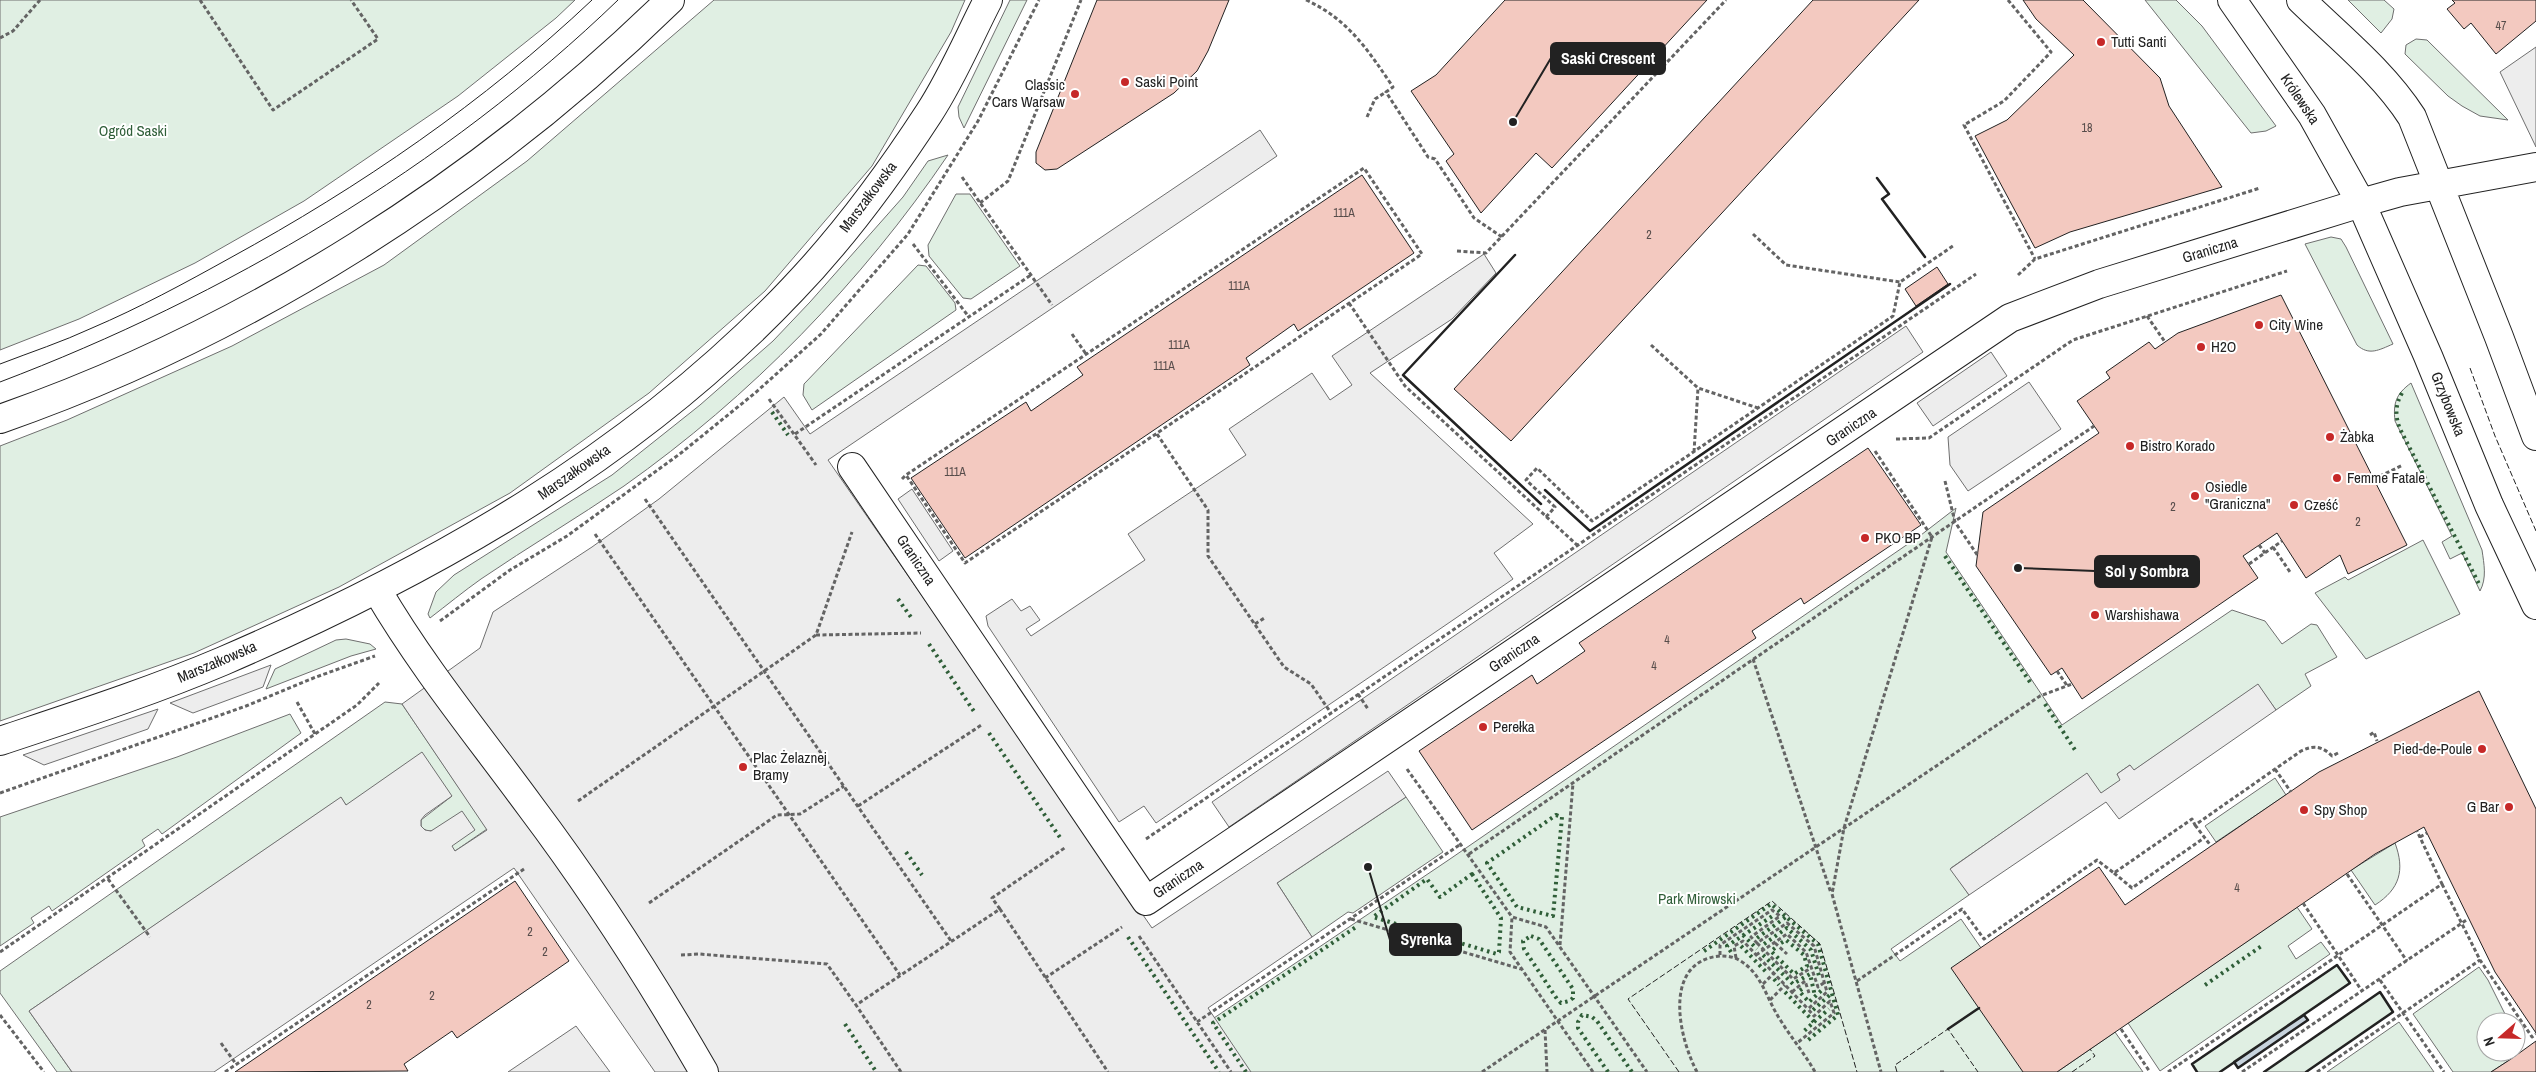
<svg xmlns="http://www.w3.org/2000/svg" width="2536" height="1072" font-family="'Archivo Narrow',sans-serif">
  <rect width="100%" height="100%" fill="#fff"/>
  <path fill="#e0efe3" stroke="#6f6f6f" d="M0,0h575l-19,18 -98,78 -154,105 -109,62 -116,56 -79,31z
    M714,0h251l-14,32 -79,134 -107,125 -116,102 -139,100 -171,94 -145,66 -194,68v-275l67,-26 165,-74 152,-81 143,-104z
    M1010,0h17l-63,128 -5,-11 -1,-10z
    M2145,0h31l26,26 74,100 -10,5 -15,2z
    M2348,0h36l10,9 -2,10 -11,14z
    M2416,39l11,1 81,80 -28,-4 -18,-10 -14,-10 -43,-42 1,-9z
    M948,155c-86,127 -198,242 -324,331 -47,32 -96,61 -143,93 -17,12 -34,26 -51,39l-2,-4 8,-22 18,-17 158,-100 88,-70 73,-64 37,-39 93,-105 25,-36z
    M956,194h14l50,72 -49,33 -8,-1 -34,-42 -1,-11z
    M2331,237l10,2 5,8 47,97c-14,6 -24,12 -36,1l-52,-101z
    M918,265l8,1 29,37 1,7 -144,100 -9,-15 1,-11z
    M2411,383l71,167c2,14 5,28 -2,41l-18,-38 -12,6 -8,-17 10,-6 -57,-115c-2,-18 1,-27 16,-38z
    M1956,508l-10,44 116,173 170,-115 33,11 17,23 29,-20 6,1 20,32 -32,17 6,12 -35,24 -18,-25 -125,86 -3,-6 -13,9 4,6 -20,14 -14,-20 -136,94 18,27 -78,54 9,12 61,-42 20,29 42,124h-781l-34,-50 242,-163 471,-324z
    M2423,540l37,74 -94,45 -51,-66 30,-16 3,3z
    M346,639l24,5 6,5 -25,7 -85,33 9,-20 61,-29z
    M385,702l17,2 85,125 -32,22 -19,-22c-6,3 -10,3 -15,-3v-6l31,-24 -106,9 -5,-7 -312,213 43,61h-15l-57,-79v-22z
    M290,714l11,19 -139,101 -4,-5 -16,11 3,6 -93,65 -3,-5 -18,12 3,5 -34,23v-129l177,-60z
    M2275,778l11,17 -70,47 -11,-16z
    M1406,797l37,55 -90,61 -5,-1 -36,25 -35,-54z
    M2395,843c10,27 5,46 -20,62l-24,-35z
    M2297,907l15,22 -24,17 8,13 25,-17 9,12 -170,117 -32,-48z
    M2337,965l13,18 -130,89h-23l-5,-8z
    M2479,967l9,13 21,42h-23v30h20l5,7 -20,13h-38l-40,-58z
    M2380,992l13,20 -87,60h-42z
    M2399,1022l35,50h-107z
    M2115,1032l28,40h-86z"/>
  <path fill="#ededed" stroke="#6f6f6f" d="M2536,47v100l-36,-75z
    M1260,130l17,26 -449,304 324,468 236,-157 18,26 -129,86 35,54 -104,71 43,64h-596l-141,-204 -300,204h-142l-43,-61 312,-214 5,8 76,-53 30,44 -27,19 -4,5v6l4,4 6,1 31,-20 13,19 -23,16 3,5 32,-21 -85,-126 78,-56 13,-36 99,-65 67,-48 125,-102 26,37z
    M1484,254l12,19 -44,46 -82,54 163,151 -39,29 19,26 -357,244 -12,-17 -25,16 -131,-196 -2,-10 26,-17 9,12 9,-5 10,14 -14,9 5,7 114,-76 -17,-26 118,-79 -17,-26 83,-56 18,27 22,-15 -20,-29z
    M1906,326l17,26 -694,475 -17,-25z
    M1991,352l16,24 -74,50 -16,-23z
    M2029,382l32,47 -93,62 -18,-26 -2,-28z
    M912,489l41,62 -14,10 -41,-62z
    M271,665l-8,22 -70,26 -23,-10z
    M2258,684l18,26 -157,109 -13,-17 -137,93 -19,-26 137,-96 14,20 19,-13 -3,-6 13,-9 4,5z
    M158,709l-10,20 -104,36 -21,-10z
    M576,1026l34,46h-102z"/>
  <path fill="#c7d3dd" stroke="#6f6f6f" d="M2304,1015l4,5 -70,48 -4,-6z"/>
  <path fill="#f3c9c0" stroke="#222" d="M1097,0h132l-21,51 -11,20 -23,22 -117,76 -12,1 -9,-7v-11z
    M1505,0h202l-155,168 -16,-15 -55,60 -35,-52 8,-7 -43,-63 25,-16z
    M1813,0h106l-408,441 -57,-52z
    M2023,0h60l77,78 9,28 53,81 -152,45 -35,16 -60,-112 32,-16 67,-65 -38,-36z
    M2452,0h84v21l-40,33 -25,-31 -7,6 -17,-20 8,-6z
    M1362,175l52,78 -116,78 -4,-7 -48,34 4,7 -285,193 -54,-80 115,-76 5,9 52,-36 -6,-8z
    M1937,267l11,17 -32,22 -11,-17z
    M2281,295l126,250 -59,29 -8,-19 -34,23 -29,-45 -34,23 15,22 -176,121 -20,-31 -11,7 -75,-109 7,-54 116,-79 -22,-32 33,-23 -4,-6 43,-30 6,7 23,-16z
    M1868,448l53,77 -117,79 -3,-6 -49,33 4,7 -284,192 -53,-79 113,-76 5,9 48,-33 -6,-8z
    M2479,691l57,118v224l-41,-61 -71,-145 -49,27 -318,218h-34l-72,-104 148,-101 26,38 194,-133z
    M515,881l54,80 -112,77 -5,-7 -48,33 4,7 -173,1z
    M2536,1041v31h-45l20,-13z"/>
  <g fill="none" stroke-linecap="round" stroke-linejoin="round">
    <g stroke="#222" stroke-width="30">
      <path id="minor" d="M2232,0l80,115 49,88 67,153 61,149 47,100
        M2301,0c38,37 82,72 111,117l87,220 37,99
        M852,467l294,434 864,-583 89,-34 262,-81 39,-11 136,-25
        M377,590c45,77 101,145 153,216 64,85 121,174 174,266"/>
    </g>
    <g stroke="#222" stroke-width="30">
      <path id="major" d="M0,419c247,-86 483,-236 670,-419
        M0,741c75,-25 150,-49 223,-80 209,-90 411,-204 569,-371 51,-53 96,-114 137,-177 23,-35 40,-76 59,-113"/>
    </g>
    <path stroke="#646464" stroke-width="3" stroke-dasharray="4 2.5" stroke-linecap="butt" d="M200,0l73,110 105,-71 -27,-39
      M1306,0c42,19 62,50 87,87l-7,5 42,65 7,2 39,59 28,19
      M2008,0l43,52 -47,49 -40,24 71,134
      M0,38l13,-7 27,-31
      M1367,117l8,-18 11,-7
      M962,177l90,128
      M980,203l28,-22 73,-181
      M1753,234l33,31 114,17
      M913,244l56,73
      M1457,251l29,2 240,-253
      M2018,275l17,-16 225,-71
      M1349,303l56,83 172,159
      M2147,316l18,26
      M1072,334l14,20
      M1651,345l47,43 60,20
      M769,399l47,66
      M795,434l236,-159
      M1157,434l51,76v46l76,111 27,17 20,29
      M1896,439l33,-1 144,-98 214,-69
      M1875,451l57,86 -88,291 -12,66 49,178
      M1694,452l4,-64
      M902,479l4,-4 458,-307 58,86 -457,309 -59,-88
      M2374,479l29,-14
      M1945,481l10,41 23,34
      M645,499l306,442
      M1546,517l9,-10 -29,-27 11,-12 55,53 301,-205 7,-34 53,-36
      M595,534l305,441
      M2259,545l6,8
      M2273,547l17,25
      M2249,564l33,-23
      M440,621l70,-51 57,-34 114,-83 74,-60 66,-59 87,-100 70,-113 61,-121
      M1255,624l11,-7
      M816,635l105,-2
      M1753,659l78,234
      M2057,671l11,16
      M1358,694l10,15
      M297,702l18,32
      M2370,735l4,-3 3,9
      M1407,769l105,148
      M2275,769l16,23
      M0,793l246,-87 70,-29 59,-21
      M578,801l238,-166 36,-103
      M858,806l125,-82
      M2195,825l16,21
      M2420,837l7,-4
      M1146,839l830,-565
      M1469,854l625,-428
      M2114,873l18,15 72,-50
      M2347,874l60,87
      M108,879l42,58
      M2442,884l38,76 52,77 4,-3
      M649,903l128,-88 23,-1 44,-28
      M2303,903l59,88
      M1000,909l-8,-11 74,-51
      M1351,919l170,50
      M1139,936l92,136
      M1757,943l36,36 18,-11
      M1775,943l12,11
      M1560,945l13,-162
      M0,952l357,-247 22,-22
      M681,955l18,-1 128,10 29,41
      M1720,955v-10l52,-35 8,6 -29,21 6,6 30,-20 27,23 13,46 -19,17 6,7 16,-15 4,12 -38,31
      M1756,955l31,-21 19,18 12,35 7,-5
      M1736,958l-2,-12 9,-5 65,68
      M1045,978l77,-51
      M2380,980l64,92
      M1857,981l105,-72 22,30 113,-79 17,13 78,-54 3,6 106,-74c13,-6 21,-5 31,5l8,-4
      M1763,984l11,-11
      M1792,992l13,-11 4,12
      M1770,1000l15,-15
      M0,1015l44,57
      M1197,1022l264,-178
      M2121,1029l29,43
      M1545,1030l2,42
      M221,1043l15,21
      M225,1072l299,-203
      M901,1072l-45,-67 144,-96 108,163
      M1482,1072l558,-376 32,-12
      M1593,1072l-83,-120 2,-35 34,10 101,145
      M1697,1072c-17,-32 -33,-100 12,-114 10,-3 21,-3 30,2 24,14 27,39 42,61 11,18 24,33 34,51
      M1940,1072h4
      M2168,1072l274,-188 -25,-53
      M2242,1072l226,-153
      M2317,1072l163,-112"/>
    <use href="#minor" stroke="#fff" stroke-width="28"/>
    <use href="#major" stroke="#fff" stroke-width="28"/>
    <path stroke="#222" stroke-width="1" d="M0,364c31,-12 62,-22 92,-36 47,-20 93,-45 138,-70 130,-71 254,-156 362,-258
      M0,382c224,-85 445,-215 618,-382"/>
    <path stroke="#2f5e38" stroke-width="4" stroke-dasharray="2.5 4" stroke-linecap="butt" d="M2402,393c-7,12 -7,23 -2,36l79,155
      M772,412l16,23
      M1945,556l87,129
      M898,599l15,21
      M929,644l46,69
      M2045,704l32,49
      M989,733l72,106
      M1556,815l6,2 -9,99 -36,-9 -30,-44z
      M906,852l16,23
      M1472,874l29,44 -2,34 -2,2 -124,-37 54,-38 13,18z
      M1743,935l14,14
      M1531,936l8,3 34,50v9l-4,3 -8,2 -4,-4 -33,-50 -1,-8z
      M1128,937l91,135
      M1757,938l29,-21
      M1764,944l23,-16 24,22 9,29
      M1741,946l27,28
      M1775,948l-4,3 23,23 13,-8 -3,-11 -18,-15 -5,3
      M1704,951l67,-47 47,40 20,71 -31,26
      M1731,952l-4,-6 47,-31
      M1763,955l30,29 17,-10 5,22
      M1774,979l5,6
      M2205,985l58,-40
      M1802,989l-3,2 10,11 14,-13
      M1785,992l29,30 -11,10
      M1813,1010l19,-17
      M1814,1022l15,-13
      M845,1024l30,46
      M1246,1072l-33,-49 143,-96
      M1608,1072l-30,-44v-6l4,-7 10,2 5,4 35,51"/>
    <path stroke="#222" stroke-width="1" stroke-dasharray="6 2.5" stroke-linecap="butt" d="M2470,368l25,68 41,95
      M1679,1072l-51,-73 144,-98 48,43 37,128
      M1897,1072l-2,-7 53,-36 30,43
      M2072,1072l23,-16 -5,-7"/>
    <path stroke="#222" stroke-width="2.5" d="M1877,178l12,16 -7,5 43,58
      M1515,255l-112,120 138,129
      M1545,490l45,41 360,-247
      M2304,1015l4,5 -70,48 -4,-6z
      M1948,1029l31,-21
      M2197,1072l-5,-8 145,-99 13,18 -130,89
      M2264,1072l116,-80 13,20 -87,60"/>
  </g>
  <g fill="#c62828" stroke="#fff" stroke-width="2">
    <circle cx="2101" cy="42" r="5"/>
    <circle cx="1125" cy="82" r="5"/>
    <circle cx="1075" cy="94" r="5"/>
    <circle cx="2259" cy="325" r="5"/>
    <circle cx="2201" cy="347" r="5"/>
    <circle cx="2330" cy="437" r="5"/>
    <circle cx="2130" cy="446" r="5"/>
    <circle cx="2337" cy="478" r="5"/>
    <circle cx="2195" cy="496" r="5"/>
    <circle cx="2294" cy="505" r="5"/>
    <circle cx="1865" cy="538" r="5"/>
    <circle cx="2095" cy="615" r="5"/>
    <circle cx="1483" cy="727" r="5"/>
    <circle cx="2482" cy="749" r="5"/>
    <circle cx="743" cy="767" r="5"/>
    <circle cx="2509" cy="807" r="5"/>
    <circle cx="2304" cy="810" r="5"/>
  </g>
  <g text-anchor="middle" stroke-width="4" stroke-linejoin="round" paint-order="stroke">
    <g font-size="12" fill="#564c4a">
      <text x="2501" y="30">47</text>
      <text x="2087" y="132">18</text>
      <text x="1344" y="217">111A</text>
      <text x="1649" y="239">2</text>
      <text x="1239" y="290">111A</text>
      <text x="1179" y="349">111A</text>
      <text x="1164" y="370">111A</text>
      <text x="955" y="476">111A</text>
      <text x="2173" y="511">2</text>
      <text x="2358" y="526">2</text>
      <text x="1667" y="644">4</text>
      <text x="1654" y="670">4</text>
      <text x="2237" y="892">4</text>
      <text x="530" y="936">2</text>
      <text x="545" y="956">2</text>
      <text x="432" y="1000">2</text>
      <text x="369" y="1009">2</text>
    </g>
    <g font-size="15" fill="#222" stroke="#fff" text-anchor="start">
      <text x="2111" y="47">Tutti Santi</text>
      <text x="1135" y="87">Saski Point</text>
      <text x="1065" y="90" text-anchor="end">Classic<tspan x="1065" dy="17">Cars Warsaw</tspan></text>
      <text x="2269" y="330">City Wine</text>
      <text x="2211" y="352">H2O</text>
      <text x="2340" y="442">Żabka</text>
      <text x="2140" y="451">Bistro Korado</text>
      <text x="2347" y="483">Femme Fatale</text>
      <text x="2205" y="492">Osiedle<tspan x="2205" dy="17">"Graniczna"</tspan></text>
      <text x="2304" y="510">Cześć</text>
      <text x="1875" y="543">PKO BP</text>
      <text x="2105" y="620">Warshishawa</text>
      <text x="1493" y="732">Perełka</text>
      <text x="2472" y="754" text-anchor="end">Pied-de-Poule</text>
      <text x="753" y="763">Plac Żelaznej<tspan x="753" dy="17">Bramy</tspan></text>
      <text x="2499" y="812" text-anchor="end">G Bar</text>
      <text x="2314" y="815">Spy Shop</text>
    </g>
    <g font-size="15" fill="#222" stroke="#fff">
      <text transform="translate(2300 99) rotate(56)" y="5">Królewska</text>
      <text transform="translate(868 197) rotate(-53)" y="5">Marszałkowska</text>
      <text transform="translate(2210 250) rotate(-17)" y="5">Graniczna</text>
      <text transform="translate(2448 404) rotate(68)" y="5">Grzybowska</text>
      <text transform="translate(1851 427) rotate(-34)" y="5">Graniczna</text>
      <text transform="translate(574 472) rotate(-35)" y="5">Marszałkowska</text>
      <text transform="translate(916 560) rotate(56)" y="5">Graniczna</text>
      <text transform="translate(1514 653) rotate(-34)" y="5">Graniczna</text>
      <text transform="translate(217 662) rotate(-23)" y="5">Marszałkowska</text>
      <text transform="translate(1178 879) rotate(-34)" y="5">Graniczna</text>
    </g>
    <g font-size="15" fill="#2f5e38" stroke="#fff">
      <text x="133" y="136">Ogród Saski</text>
      <text x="1697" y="904">Park Mirowski</text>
    </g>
  </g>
  <path fill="none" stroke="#222" stroke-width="2" d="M1513 122L1551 58M2018 568L2095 571M1368 867L1390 940"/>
  <g fill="#222" stroke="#fff" stroke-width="2">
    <circle cx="1513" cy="122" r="5"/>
    <circle cx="2018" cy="568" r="5"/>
    <circle cx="1368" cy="867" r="5"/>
  </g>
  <g fill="#222" stroke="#222" stroke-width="2">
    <rect x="1551" y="43" width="114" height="31" rx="5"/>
    <rect x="2095" y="556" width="104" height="31" rx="5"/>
    <rect x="1390" y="924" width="71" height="31" rx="5"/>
  </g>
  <g font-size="16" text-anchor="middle" font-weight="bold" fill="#fff">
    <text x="1608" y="64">Saski Crescent</text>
    <text x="2147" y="577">Sol y Sombra</text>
    <text x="1426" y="945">Syrenka</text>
  </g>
  <g transform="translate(2501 1037) rotate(250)"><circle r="24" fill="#ffffff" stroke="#a7a7a7"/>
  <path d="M0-4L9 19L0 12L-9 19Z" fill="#c62828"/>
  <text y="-8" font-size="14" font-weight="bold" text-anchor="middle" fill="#222222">N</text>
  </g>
</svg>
